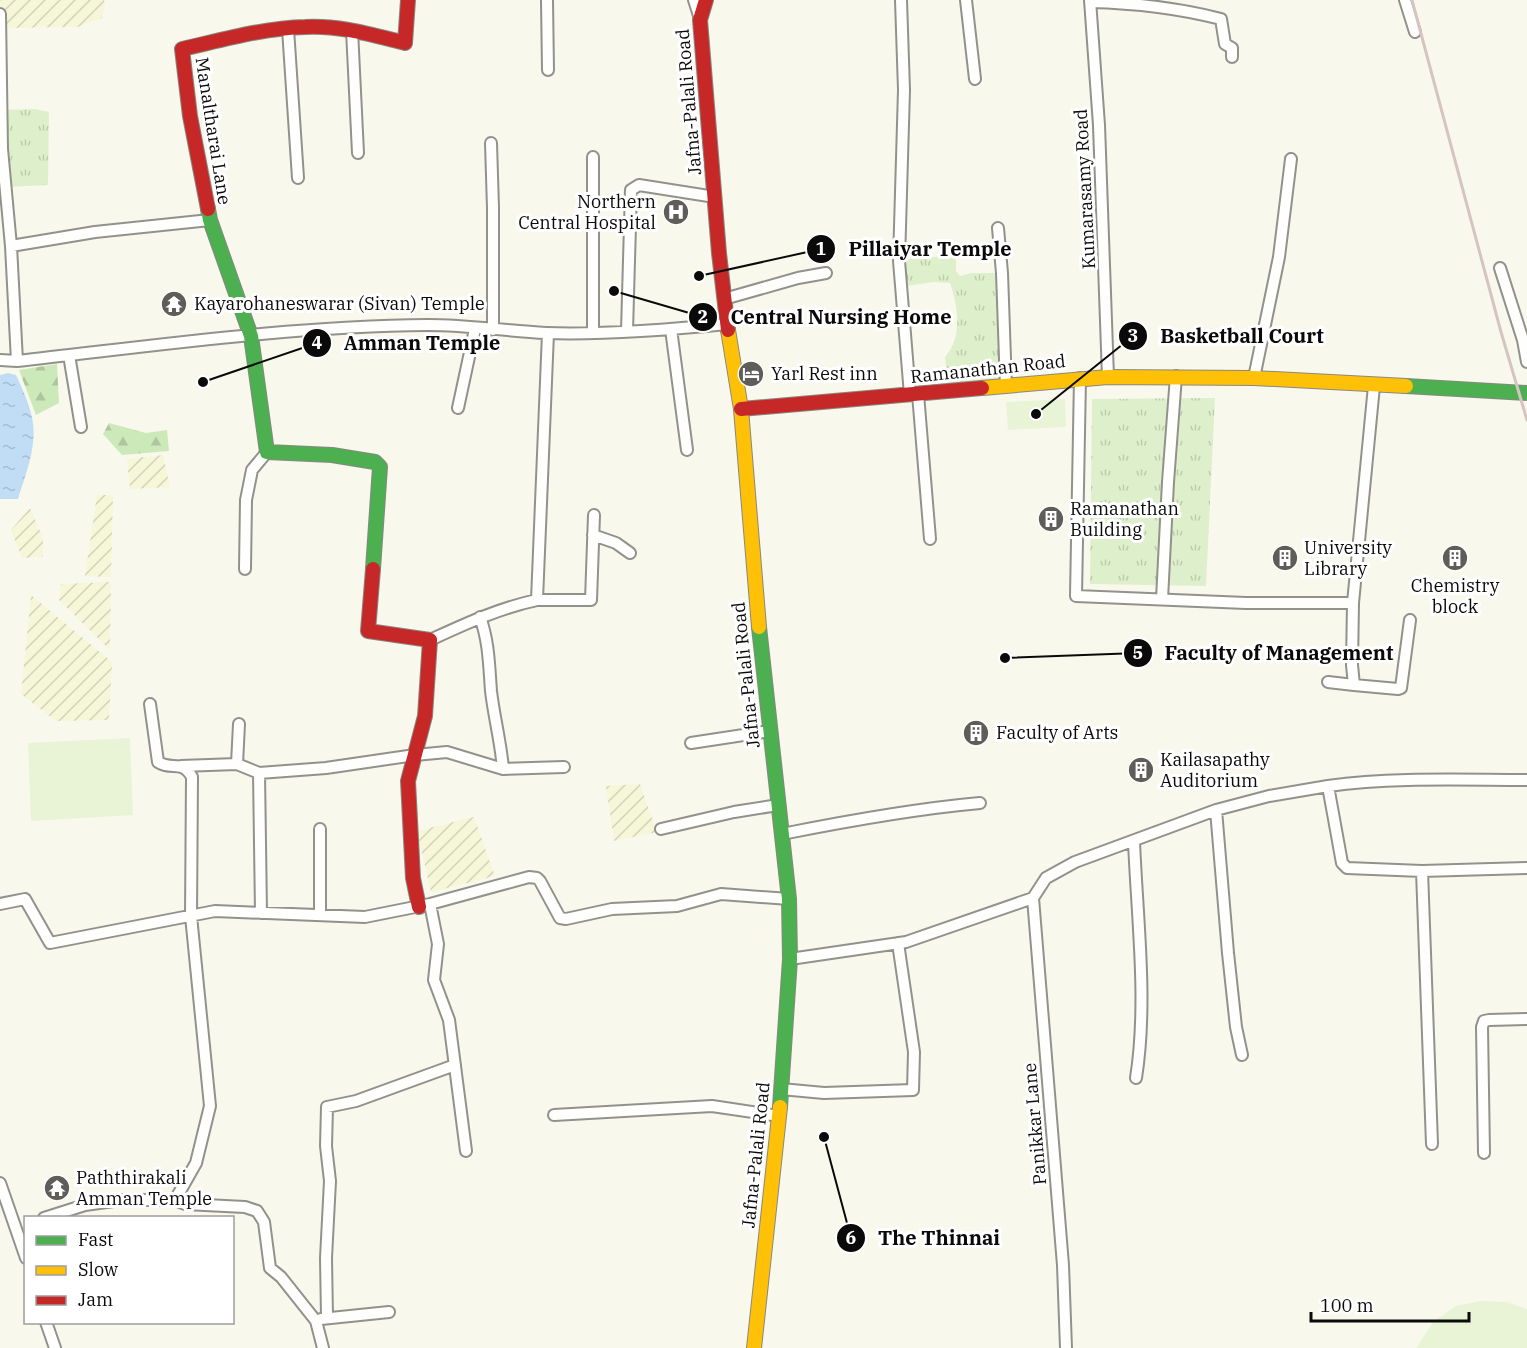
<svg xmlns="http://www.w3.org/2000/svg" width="1527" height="1348" font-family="'IBM Plex Serif',serif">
  <defs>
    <pattern id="farmland-furrows" width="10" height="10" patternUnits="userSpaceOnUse" patternTransform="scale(1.5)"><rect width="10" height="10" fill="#f6f7d8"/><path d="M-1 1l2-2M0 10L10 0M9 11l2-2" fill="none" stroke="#d2d2b8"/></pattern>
    <pattern id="grass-tufts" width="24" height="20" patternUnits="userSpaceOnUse" patternTransform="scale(1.5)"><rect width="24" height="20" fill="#def0cb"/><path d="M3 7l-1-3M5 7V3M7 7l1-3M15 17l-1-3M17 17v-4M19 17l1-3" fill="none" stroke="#bdccad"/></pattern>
    <pattern id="forest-firs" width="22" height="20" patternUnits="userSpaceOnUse" patternTransform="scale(1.5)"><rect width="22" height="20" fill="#cce9b9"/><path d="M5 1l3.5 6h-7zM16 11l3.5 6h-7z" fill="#aec69e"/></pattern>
    <pattern id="water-ripples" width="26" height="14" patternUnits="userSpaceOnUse" patternTransform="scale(1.5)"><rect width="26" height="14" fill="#c1ddf5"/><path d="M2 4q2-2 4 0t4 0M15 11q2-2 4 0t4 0" fill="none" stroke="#a4bcd1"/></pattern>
  </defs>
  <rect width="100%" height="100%" fill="#f9f8ed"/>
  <path fill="url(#farmland-furrows)" d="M0,0h104l1,4 -3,14 -24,9 -77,1z
    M163,455l7,32 -40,2 -3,-30z
    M97,495h16l-2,82 -26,-1z
    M30,508l13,30v19l-21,1 -11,-28z
    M111,582l-1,68 -51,-50 2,-16z
    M31,595l81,67 -3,58 -53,1 -35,-27z
    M640,784l17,48 -43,9 -8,-55z
    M474,817l21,59 -64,16 -14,-61z"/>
  <path fill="url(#grass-tufts)" d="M35,109l14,3 -1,73 -42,2 -5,-77z
    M953,256l3,4v11l4,5 11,-3h31l4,114 -57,5 -4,-35c18,-21 13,-50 5,-74l-17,-1 -32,5 -2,-26 14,-3z
    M1215,398l-9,188 -116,-2 2,-185z"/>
  <path fill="url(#forest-firs)" d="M57,364l2,39 -23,12 -17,-45z
    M109,423l37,10 21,-3 2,21 -47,4 -19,-21z"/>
  <path fill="#e8f4d5" d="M1065,399l1,28 -58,3 -2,-28z
    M130,738l3,77 -102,6 -3,-78z
    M1481,1301l26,1 20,7v39h-111l18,-27 22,-15z"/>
  <path fill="url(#water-ripples)" d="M8,373l8,2c5,11 11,23 14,35 10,30 -3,60 -12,89h-18v-124z"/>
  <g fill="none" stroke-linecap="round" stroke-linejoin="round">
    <g stroke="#92918c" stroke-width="14">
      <path id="street" d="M547,0l1,70
        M694,0l6,19
        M901,0l3,90 -5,171 11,134
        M966,0l9,79
        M1090,0l9,125 9,252
        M1405,0l10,32
        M1090,2c45,1 88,6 131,17l4,25 7,4v9
        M0,14l2,135 9,97 6,115
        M288,29l10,149
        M352,30l6,123
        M491,143l2,65v122
        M593,157v175
        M998,228l4,45 4,114
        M11,246l84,-14 115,-12
        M1500,268l23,72 4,22
        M724,299l74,-21 28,-5
        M671,329l16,121
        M627,331l4,-141 8,-5 76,12
        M69,355l12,72
        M0,360l17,1c136,-15 274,-35 411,-36 39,0 79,6 118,8 60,2 121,-3 181,-9
        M1080,378l-4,218 170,7h107l21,-217
        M1254,378l25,-121 12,-98
        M918,394l12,145
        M458,408l17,-79
        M593,535l23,8 14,10
        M245,569l1,-69 6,-30 15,-18
        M1162,599l6,-117 8,-106
        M537,600h54l3,-85
        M1353,603l-1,62 2,20 44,4 3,-1 9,-68
        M480,617c9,25 9,48 11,74 3,26 10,52 12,78
        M430,640c35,-16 69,-32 107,-40l11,-267
        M1328,682l26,3
        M239,724l-2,40 22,9 2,140
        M691,743l79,-12
        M181,766l56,-2
        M259,773l67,-5 89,-13 32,-3 56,17 61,-2
        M1328,786c66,-9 133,-6 199,-6
        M1216,810l12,143 8,74 6,28
        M661,829l73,-17 44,-7
        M782,834c65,-13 131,-25 198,-31
        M1134,841c3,77 14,161 2,237
        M1422,871l10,273
        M1033,898l30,367 3,83
        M0,904l25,-5 25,44 165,-32 150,6 65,-13 99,-27 8,1 3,3 20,37 6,1 46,-10 65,-3 44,-12 68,5
        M430,904l8,40 -4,36 15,40 17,131
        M320,915v-86
        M790,959l116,-17 127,-44 13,-20 29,-16 141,-52 53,-14 59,-10 14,77 5,5 75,3 105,-3
        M781,1089l43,4 89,-3 1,-38 -16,-109
        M554,1115l158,-9 67,10
        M1484,1153l-2,-126 2,-6 5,-1 38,-1
        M0,1183l26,75
        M175,1200l10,4 60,3 12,4 7,11 6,46 11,9 35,44 7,27
        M44,1218l41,-13 36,-5h54l21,-37 14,-57 -19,-190 1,-139c-10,-18 -20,-6 -34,-15l-8,-58
        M327,1317l-1,-59 4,-77 -4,-35 1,-39 29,-6 99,-36
        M321,1319l68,-7
        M46,1322l9,26"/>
    </g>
    <g stroke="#888883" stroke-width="16">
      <path id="fast" d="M208,209l2,11 41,116 16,116 65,3 43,7 5,5 -7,102
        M1406,386l121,7
        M759,627l30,272 1,60 -10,148"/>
    </g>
    <g stroke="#888883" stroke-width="16">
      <path id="slow" d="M728,330l13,79 18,218
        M982,388l126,-11 146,1 152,8
        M754,1348l26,-241"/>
    </g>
    <g stroke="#888883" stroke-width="16">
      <path id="jam" d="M706,0l-6,20 19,233 9,77
        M208,209l-18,-93 -8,-67c40,-9 81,-21 123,-22 34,-2 67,8 100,16l3,-43
        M741,409l241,-21
        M373,569l-5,62 62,9 -5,76 -17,65 5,97 6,29"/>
    </g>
    <use href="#street" stroke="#fefefc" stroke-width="10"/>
    <use href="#fast" stroke="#4caf50" stroke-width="14"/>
    <use href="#slow" stroke="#ffc107" stroke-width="14"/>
    <use href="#jam" stroke="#c62828" stroke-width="14"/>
    <path stroke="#d6c4c2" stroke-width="3" d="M1412,0l89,332 26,88"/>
  </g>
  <defs>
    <g id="hospital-disc" transform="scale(1.35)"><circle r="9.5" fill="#5e5d59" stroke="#fff"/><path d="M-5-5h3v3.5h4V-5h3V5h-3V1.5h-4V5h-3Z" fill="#fff"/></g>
    <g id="temple-disc" transform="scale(1.35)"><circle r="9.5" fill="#5e5d59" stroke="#fff"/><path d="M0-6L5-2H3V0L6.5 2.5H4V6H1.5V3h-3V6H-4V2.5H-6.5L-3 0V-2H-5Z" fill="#fff"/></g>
    <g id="hotel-disc" transform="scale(1.35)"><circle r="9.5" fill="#5e5d59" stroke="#fff"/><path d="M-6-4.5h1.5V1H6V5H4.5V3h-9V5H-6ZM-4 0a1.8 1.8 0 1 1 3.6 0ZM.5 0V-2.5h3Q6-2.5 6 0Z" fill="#fff"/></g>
    <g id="building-disc" transform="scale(1.35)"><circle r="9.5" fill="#5e5d59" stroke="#fff"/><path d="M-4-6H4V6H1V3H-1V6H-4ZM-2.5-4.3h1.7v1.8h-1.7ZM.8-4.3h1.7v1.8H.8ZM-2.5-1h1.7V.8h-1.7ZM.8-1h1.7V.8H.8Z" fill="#fff"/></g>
  </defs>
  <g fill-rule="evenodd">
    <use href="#hospital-disc" x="676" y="212"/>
    <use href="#temple-disc" x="174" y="304"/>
    <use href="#hotel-disc" x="751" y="374"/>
    <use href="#building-disc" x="1051" y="519"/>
    <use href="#building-disc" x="1285" y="558"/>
    <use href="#building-disc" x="1455" y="558"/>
    <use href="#building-disc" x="976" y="733"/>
    <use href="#building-disc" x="1141" y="770"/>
    <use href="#temple-disc" x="57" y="1188"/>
  </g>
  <g text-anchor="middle" stroke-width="6" stroke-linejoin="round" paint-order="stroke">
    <g font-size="18" fill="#0a0a0a" stroke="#fff">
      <text transform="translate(689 102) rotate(-95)" y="6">Jafna-Palali Road</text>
      <text transform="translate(213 131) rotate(81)" y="6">Manaltharai Lane</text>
      <text transform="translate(1085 189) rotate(-93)" y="6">Kumarasamy Road</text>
      <text transform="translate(988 369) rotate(-6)" y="6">Ramanathan Road</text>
      <text transform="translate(746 675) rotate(-96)" y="6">Jafna-Palali Road</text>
      <text transform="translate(1035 1124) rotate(-95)" y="6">Panikkar Lane</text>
      <text transform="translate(756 1155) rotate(-84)" y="6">Jafna-Palali Road</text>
    </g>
    <g font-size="18" fill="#0a0a0a" stroke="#fff" text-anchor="start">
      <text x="656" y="208" text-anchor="end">Northern<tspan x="656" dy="21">Central Hospital</tspan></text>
      <text x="194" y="310">Kayarohaneswarar (Sivan) Temple</text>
      <text x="771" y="380">Yarl Rest inn</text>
      <text x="1070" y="515">Ramanathan<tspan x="1070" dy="21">Building</tspan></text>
      <text x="1304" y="554">University<tspan x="1304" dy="21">Library</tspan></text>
      <text x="1455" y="592" text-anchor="middle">Chemistry<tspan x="1455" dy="21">block</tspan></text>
      <text x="996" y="739">Faculty of Arts</text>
      <text x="1160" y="766">Kailasapathy<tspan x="1160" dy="21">Auditorium</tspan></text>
      <text x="76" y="1184">Paththirakali<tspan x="76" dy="21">Amman Temple</tspan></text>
    </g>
  </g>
  <path fill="none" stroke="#0a0a0a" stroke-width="2" d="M699 276L821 249M614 291L703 317M1036 414L1133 336M203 382L317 343M1005 658L1138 653M824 1137L851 1238"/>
  <g fill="#0a0a0a" stroke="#fff" stroke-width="2">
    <circle cx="699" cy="276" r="6"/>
    <circle cx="614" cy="291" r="6"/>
    <circle cx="1036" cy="414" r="6"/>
    <circle cx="203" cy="382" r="6"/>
    <circle cx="1005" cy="658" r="6"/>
    <circle cx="824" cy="1137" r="6"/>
    <circle cx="821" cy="249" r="15"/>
    <circle cx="703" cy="317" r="15"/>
    <circle cx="1133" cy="336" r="15"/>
    <circle cx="317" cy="343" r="15"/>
    <circle cx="1138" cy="653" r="15"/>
    <circle cx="851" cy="1238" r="15"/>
  </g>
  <g font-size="18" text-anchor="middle" font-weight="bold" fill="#fff">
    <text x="821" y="255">1</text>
    <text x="703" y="323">2</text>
    <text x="1133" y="342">3</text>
    <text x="317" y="349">4</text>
    <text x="1138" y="659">5</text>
    <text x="851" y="1244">6</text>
  </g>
  <g font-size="20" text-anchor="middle" font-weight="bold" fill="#0a0a0a" stroke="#fff" stroke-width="6" stroke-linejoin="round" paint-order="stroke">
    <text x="930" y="256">Pillaiyar Temple</text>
    <text x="841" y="324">Central Nursing Home</text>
    <text x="1242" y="343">Basketball Court</text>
    <text x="422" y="350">Amman Temple</text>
    <text x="1279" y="660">Faculty of Management</text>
    <text x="939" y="1245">The Thinnai</text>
  </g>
  <rect x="24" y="1216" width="210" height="108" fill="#ffffff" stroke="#9d9d9d" stroke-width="1.5"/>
  <rect x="36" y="1236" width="30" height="9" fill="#4caf50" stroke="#9d9d9d" stroke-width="1.5"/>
  <text x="78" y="1246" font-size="18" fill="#0a0a0a">Fast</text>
  <rect x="36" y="1266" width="30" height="9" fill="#ffc107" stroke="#9d9d9d" stroke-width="1.5"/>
  <text x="78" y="1276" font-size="18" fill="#0a0a0a">Slow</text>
  <rect x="36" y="1296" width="30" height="9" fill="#c62828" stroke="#9d9d9d" stroke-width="1.5"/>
  <text x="78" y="1306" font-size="18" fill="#0a0a0a">Jam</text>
  <path d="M1311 1312v9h158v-9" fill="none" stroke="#0a0a0a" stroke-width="3"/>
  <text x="1320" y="1312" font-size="18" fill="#0a0a0a" stroke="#ffffff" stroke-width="4.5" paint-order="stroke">100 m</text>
</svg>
